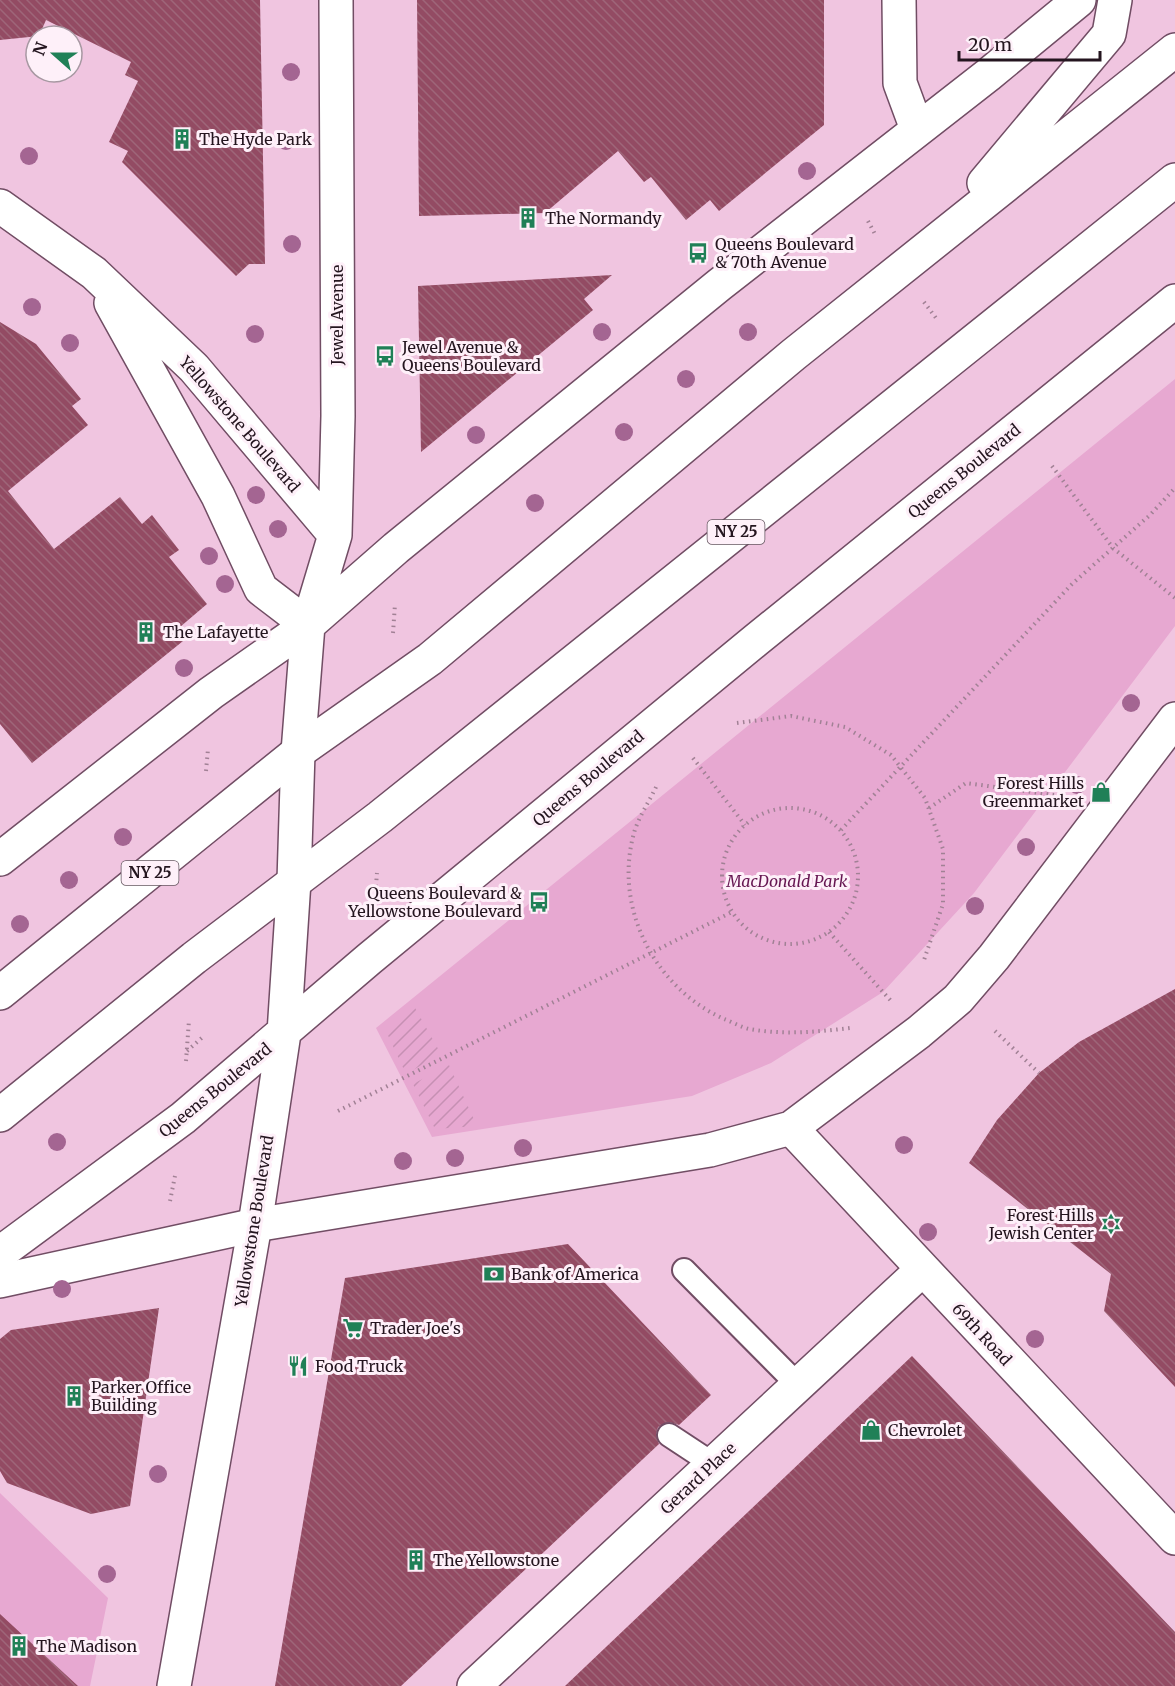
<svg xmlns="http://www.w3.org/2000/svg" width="1175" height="1686" font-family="Merriweather,serif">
  <defs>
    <pattern id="garden-furrows" width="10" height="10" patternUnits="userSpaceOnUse" patternTransform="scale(1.5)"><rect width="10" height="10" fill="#e7a8d1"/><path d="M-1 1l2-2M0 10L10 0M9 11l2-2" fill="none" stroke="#c690b3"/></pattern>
    <pattern id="building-back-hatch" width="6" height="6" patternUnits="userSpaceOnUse" patternTransform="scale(1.5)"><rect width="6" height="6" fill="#934b63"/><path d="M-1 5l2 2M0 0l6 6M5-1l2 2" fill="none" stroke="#9e6679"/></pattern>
  </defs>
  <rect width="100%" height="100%" fill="#f0c5e0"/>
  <path fill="#e7a8d1" d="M1175,379v247l-201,267 -91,99 -112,71 -79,33 -260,41 -56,-109z
    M0,1493l108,105 -18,88h-90z"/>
  <path fill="url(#garden-furrows)" d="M414,1006l27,48 -35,20 -21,-45z
    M449,1065l28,61 -42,3 -22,-45z"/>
  <path fill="url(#building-back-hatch)" d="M0,0h260l5,264h-16l-13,12 -114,-114 6,-11 -19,-9 29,-61 -13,-6 6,-13 -85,-42 -7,16 -39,4z
    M417,0h407v125l-105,86 -9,-11 -24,20 -35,-43 -7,5 -26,-31 -73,62 -126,3z
    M612,275l-28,24 9,11 -172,142 -3,-166z
    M0,322l36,22 45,55 -9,7 16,19 -80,66 46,58 66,-52 22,27 10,-9 27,35 -10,7 38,47 -27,23 8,10 -156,126 -32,-39z
    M1175,989v398l-71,-76 7,-37 -142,-111 28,-43 42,-47 40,-31z
    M568,1244l143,151 -32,30 -10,-3 -11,5 -2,8 3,9 -258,242h-126l70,-408z
    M159,1308l-29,198 -39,8 -84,-31 -7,-12v-132l11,-9z
    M912,1356l263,276v54h-610z
    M0,1614l78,72h-78z"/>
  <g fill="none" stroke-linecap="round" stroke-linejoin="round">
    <g stroke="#714d64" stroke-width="26">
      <path id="lane" d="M684,1270l114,115
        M669,1435l44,29"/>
    </g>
    <g stroke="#714d64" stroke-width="36">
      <path id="street" d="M899,0l1,83 17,46
        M791,1128l384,410
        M0,1281l255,-56 455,-75 81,-22 128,-96 39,-33 36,-42 181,-238
        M474,1686l448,-416"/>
    </g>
    <g stroke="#714d64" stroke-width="36">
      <path id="secondary" d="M0,206l94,67 100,95 141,167
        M111,303l107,193 43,93 47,36
        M0,859l211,-166 97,-68 88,-77 323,-263 269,-210 91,-75
        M0,1253l183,-135 186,-159 387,-319 419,-339
        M174,1686l81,-461 29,-192 10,-152 4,-129 10,-127 27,-90 3,-119 -2,-416"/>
    </g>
    <g stroke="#714d64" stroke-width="36">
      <path id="primary" d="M984,183l125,-149 6,-34
        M0,993l298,-241 132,-93 363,-304 382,-305
        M0,1115l194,-157 186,-141 795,-637"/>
    </g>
    <path stroke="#a18195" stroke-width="4" stroke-dasharray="1.5 4.5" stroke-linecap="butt" d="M868,221l8,15
      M924,302l12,16
      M1052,466l61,82 62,50
      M393,633l2,-29
      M737,723l54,-7 54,11 46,28 34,43 18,51v55l-20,59
      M693,758l52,67
      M206,771l2,-22
      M656,787c-7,15 -18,31 -22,46 -21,75 21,155 90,186 8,3 17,8 25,10 34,6 67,3 101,-1
      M722 876a68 68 0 1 1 136 0a68 68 0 1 1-136 0Z
      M929,808l37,-25 95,13
      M841,830l231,-246 78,-69 25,-27
      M368,892l8,-3
      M375,898l2,-25
      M829,932l63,70
      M995,1031l44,42
      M187,1051l17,-15
      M186,1061l3,-41
      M338,1111l394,-199
      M170,1201l5,-25"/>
    <use href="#lane" stroke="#fff" stroke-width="22"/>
    <use href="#street" stroke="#fff" stroke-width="33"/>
    <use href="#secondary" stroke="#fff" stroke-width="33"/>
    <use href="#primary" stroke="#fff" stroke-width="33"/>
  </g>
  <g fill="#a46592">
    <circle cx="291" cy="72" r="9"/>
    <circle cx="286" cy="141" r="9"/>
    <circle cx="29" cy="156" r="9"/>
    <circle cx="807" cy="171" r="9"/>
    <circle cx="292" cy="244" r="9"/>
    <circle cx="32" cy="307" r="9"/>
    <circle cx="602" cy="332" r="9"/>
    <circle cx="748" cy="332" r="9"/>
    <circle cx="255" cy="334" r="9"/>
    <circle cx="70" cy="343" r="9"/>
    <circle cx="686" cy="379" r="9"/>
    <circle cx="624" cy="432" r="9"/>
    <circle cx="476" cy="435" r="9"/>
    <circle cx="256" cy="495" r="9"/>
    <circle cx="535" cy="503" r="9"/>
    <circle cx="278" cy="529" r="9"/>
    <circle cx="209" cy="556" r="9"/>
    <circle cx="225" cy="584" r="9"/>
    <circle cx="184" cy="668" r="9"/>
    <circle cx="1131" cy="703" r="9"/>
    <circle cx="1077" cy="785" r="9"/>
    <circle cx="123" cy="837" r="9"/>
    <circle cx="1026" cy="847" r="9"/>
    <circle cx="69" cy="880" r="9"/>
    <circle cx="975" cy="906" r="9"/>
    <circle cx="20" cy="924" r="9"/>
    <circle cx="57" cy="1142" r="9"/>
    <circle cx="904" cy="1145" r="9"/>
    <circle cx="523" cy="1148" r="9"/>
    <circle cx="455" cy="1158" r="9"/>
    <circle cx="403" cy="1161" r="9"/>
    <circle cx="928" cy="1232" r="9"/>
    <circle cx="62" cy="1289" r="9"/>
    <circle cx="1035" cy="1339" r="9"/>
    <circle cx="158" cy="1474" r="9"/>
    <circle cx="107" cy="1574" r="9"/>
  </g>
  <defs>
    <g id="building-bare" transform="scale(1.62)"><path d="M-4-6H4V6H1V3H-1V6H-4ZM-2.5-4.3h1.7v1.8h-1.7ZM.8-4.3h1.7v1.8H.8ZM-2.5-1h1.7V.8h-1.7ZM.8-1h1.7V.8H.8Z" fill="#208057" stroke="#fef0f9" stroke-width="2.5" paint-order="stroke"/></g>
    <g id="bus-bare" transform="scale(1.62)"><path d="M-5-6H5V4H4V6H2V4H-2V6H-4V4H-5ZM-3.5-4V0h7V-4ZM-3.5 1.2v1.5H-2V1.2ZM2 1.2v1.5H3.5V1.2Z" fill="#208057" stroke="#fef0f9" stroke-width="2.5" paint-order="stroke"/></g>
    <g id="shop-bare" transform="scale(1.62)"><path d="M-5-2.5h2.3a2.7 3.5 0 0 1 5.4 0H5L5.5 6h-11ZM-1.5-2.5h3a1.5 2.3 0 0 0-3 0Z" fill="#208057" stroke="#fef0f9" stroke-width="2.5" paint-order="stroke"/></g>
    <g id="synagogue-bare" transform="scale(1.62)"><path d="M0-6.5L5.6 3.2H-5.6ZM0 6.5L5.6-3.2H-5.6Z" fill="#208057" stroke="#fef0f9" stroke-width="2.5" paint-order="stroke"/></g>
    <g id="bank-bare" transform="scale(1.62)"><path d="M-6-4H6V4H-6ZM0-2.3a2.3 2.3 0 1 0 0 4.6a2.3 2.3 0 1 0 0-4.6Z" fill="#208057" stroke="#fef0f9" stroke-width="2.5" paint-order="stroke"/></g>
    <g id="supermarket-bare" transform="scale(1.62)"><path d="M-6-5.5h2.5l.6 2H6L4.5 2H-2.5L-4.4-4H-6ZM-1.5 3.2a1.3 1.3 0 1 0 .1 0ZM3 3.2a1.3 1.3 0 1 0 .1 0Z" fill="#208057" stroke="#fef0f9" stroke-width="2.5" paint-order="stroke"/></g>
    <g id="restaurant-bare" transform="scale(1.62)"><path d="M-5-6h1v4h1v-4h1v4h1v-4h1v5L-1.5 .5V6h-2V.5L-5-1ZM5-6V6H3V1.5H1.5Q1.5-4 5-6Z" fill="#208057" stroke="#fef0f9" stroke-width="2.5" paint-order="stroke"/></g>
  </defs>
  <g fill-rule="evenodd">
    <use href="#building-bare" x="182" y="139"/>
    <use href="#building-bare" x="528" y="218"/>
    <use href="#bus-bare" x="698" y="253"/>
    <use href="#bus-bare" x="385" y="356"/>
    <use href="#building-bare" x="146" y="632"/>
    <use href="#shop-bare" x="1101" y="792"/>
    <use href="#bus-bare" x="539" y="902"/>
    <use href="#synagogue-bare" x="1111" y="1224"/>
    <use href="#bank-bare" x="494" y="1274"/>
    <use href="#supermarket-bare" x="353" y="1328"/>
    <use href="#restaurant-bare" x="298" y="1366"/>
    <use href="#building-bare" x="74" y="1396"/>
    <use href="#shop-bare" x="871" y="1430"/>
    <use href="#building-bare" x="416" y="1560"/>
    <use href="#building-bare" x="19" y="1646"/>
  </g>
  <g text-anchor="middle" stroke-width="6" stroke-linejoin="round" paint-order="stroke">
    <g fill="#fef0f9" stroke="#655760" stroke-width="1.5">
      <rect x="707.5" y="520" width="57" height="24" rx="4.5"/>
      <rect x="121.5" y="861" width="57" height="24" rx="4.5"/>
    </g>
    <g font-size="15" font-weight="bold" fill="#24151f">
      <text x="736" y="537">NY 25</text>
      <text x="150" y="878">NY 25</text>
    </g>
    <g font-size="16" fill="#24151f" stroke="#fef0f9" text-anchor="start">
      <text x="199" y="145">The Hyde Park</text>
      <text x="545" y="224">The Normandy</text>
      <text x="715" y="250">Queens Boulevard<tspan x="715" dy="18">&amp; 70th Avenue</tspan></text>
      <text x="402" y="353">Jewel Avenue &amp;<tspan x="402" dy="18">Queens Boulevard</tspan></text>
      <text x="163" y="638">The Lafayette</text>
      <text x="1084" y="789" text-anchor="end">Forest Hills<tspan x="1084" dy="18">Greenmarket</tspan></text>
      <text x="522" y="899" text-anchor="end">Queens Boulevard &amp;<tspan x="522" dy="18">Yellowstone Boulevard</tspan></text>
      <text x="1094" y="1221" text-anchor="end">Forest Hills<tspan x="1094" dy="18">Jewish Center</tspan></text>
      <text x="511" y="1280">Bank of America</text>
      <text x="370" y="1334">Trader Joe's</text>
      <text x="315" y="1372">Food Truck</text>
      <text x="91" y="1393">Parker Office<tspan x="91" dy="18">Building</tspan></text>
      <text x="888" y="1436">Chevrolet</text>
      <text x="433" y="1566">The Yellowstone</text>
      <text x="36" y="1652">The Madison</text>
    </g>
    <g font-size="16" fill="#24151f" stroke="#fef0f9">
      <text transform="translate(337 315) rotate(-90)" y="6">Jewel Avenue</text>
      <text transform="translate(240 424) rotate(49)" y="6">Yellowstone Boulevard</text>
      <text transform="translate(964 471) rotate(-39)" y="6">Queens Boulevard</text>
      <text transform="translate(588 778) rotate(-40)" y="6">Queens Boulevard</text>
      <text transform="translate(215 1090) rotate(-39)" y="6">Queens Boulevard</text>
      <text transform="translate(254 1221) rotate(-81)" y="6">Yellowstone Boulevard</text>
      <text transform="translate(982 1334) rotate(47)" y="6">69th Road</text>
      <text transform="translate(698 1478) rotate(-43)" y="6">Gerard Place</text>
    </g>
    <g font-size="16" font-style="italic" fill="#661652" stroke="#fef0f9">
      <text x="787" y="887">MacDonald Park</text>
    </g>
  </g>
  <g transform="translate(54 54) rotate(291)"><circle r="28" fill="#fef0f9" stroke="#a798a2" stroke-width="1.5"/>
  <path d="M0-4.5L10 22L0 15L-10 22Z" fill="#208057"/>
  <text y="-9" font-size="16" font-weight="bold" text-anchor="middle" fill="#24151f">N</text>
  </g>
  <path d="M959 51v9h141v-9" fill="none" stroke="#24151f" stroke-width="3"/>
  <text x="968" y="51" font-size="18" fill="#24151f" stroke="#fef0f9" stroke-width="4.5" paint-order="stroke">20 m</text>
</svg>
